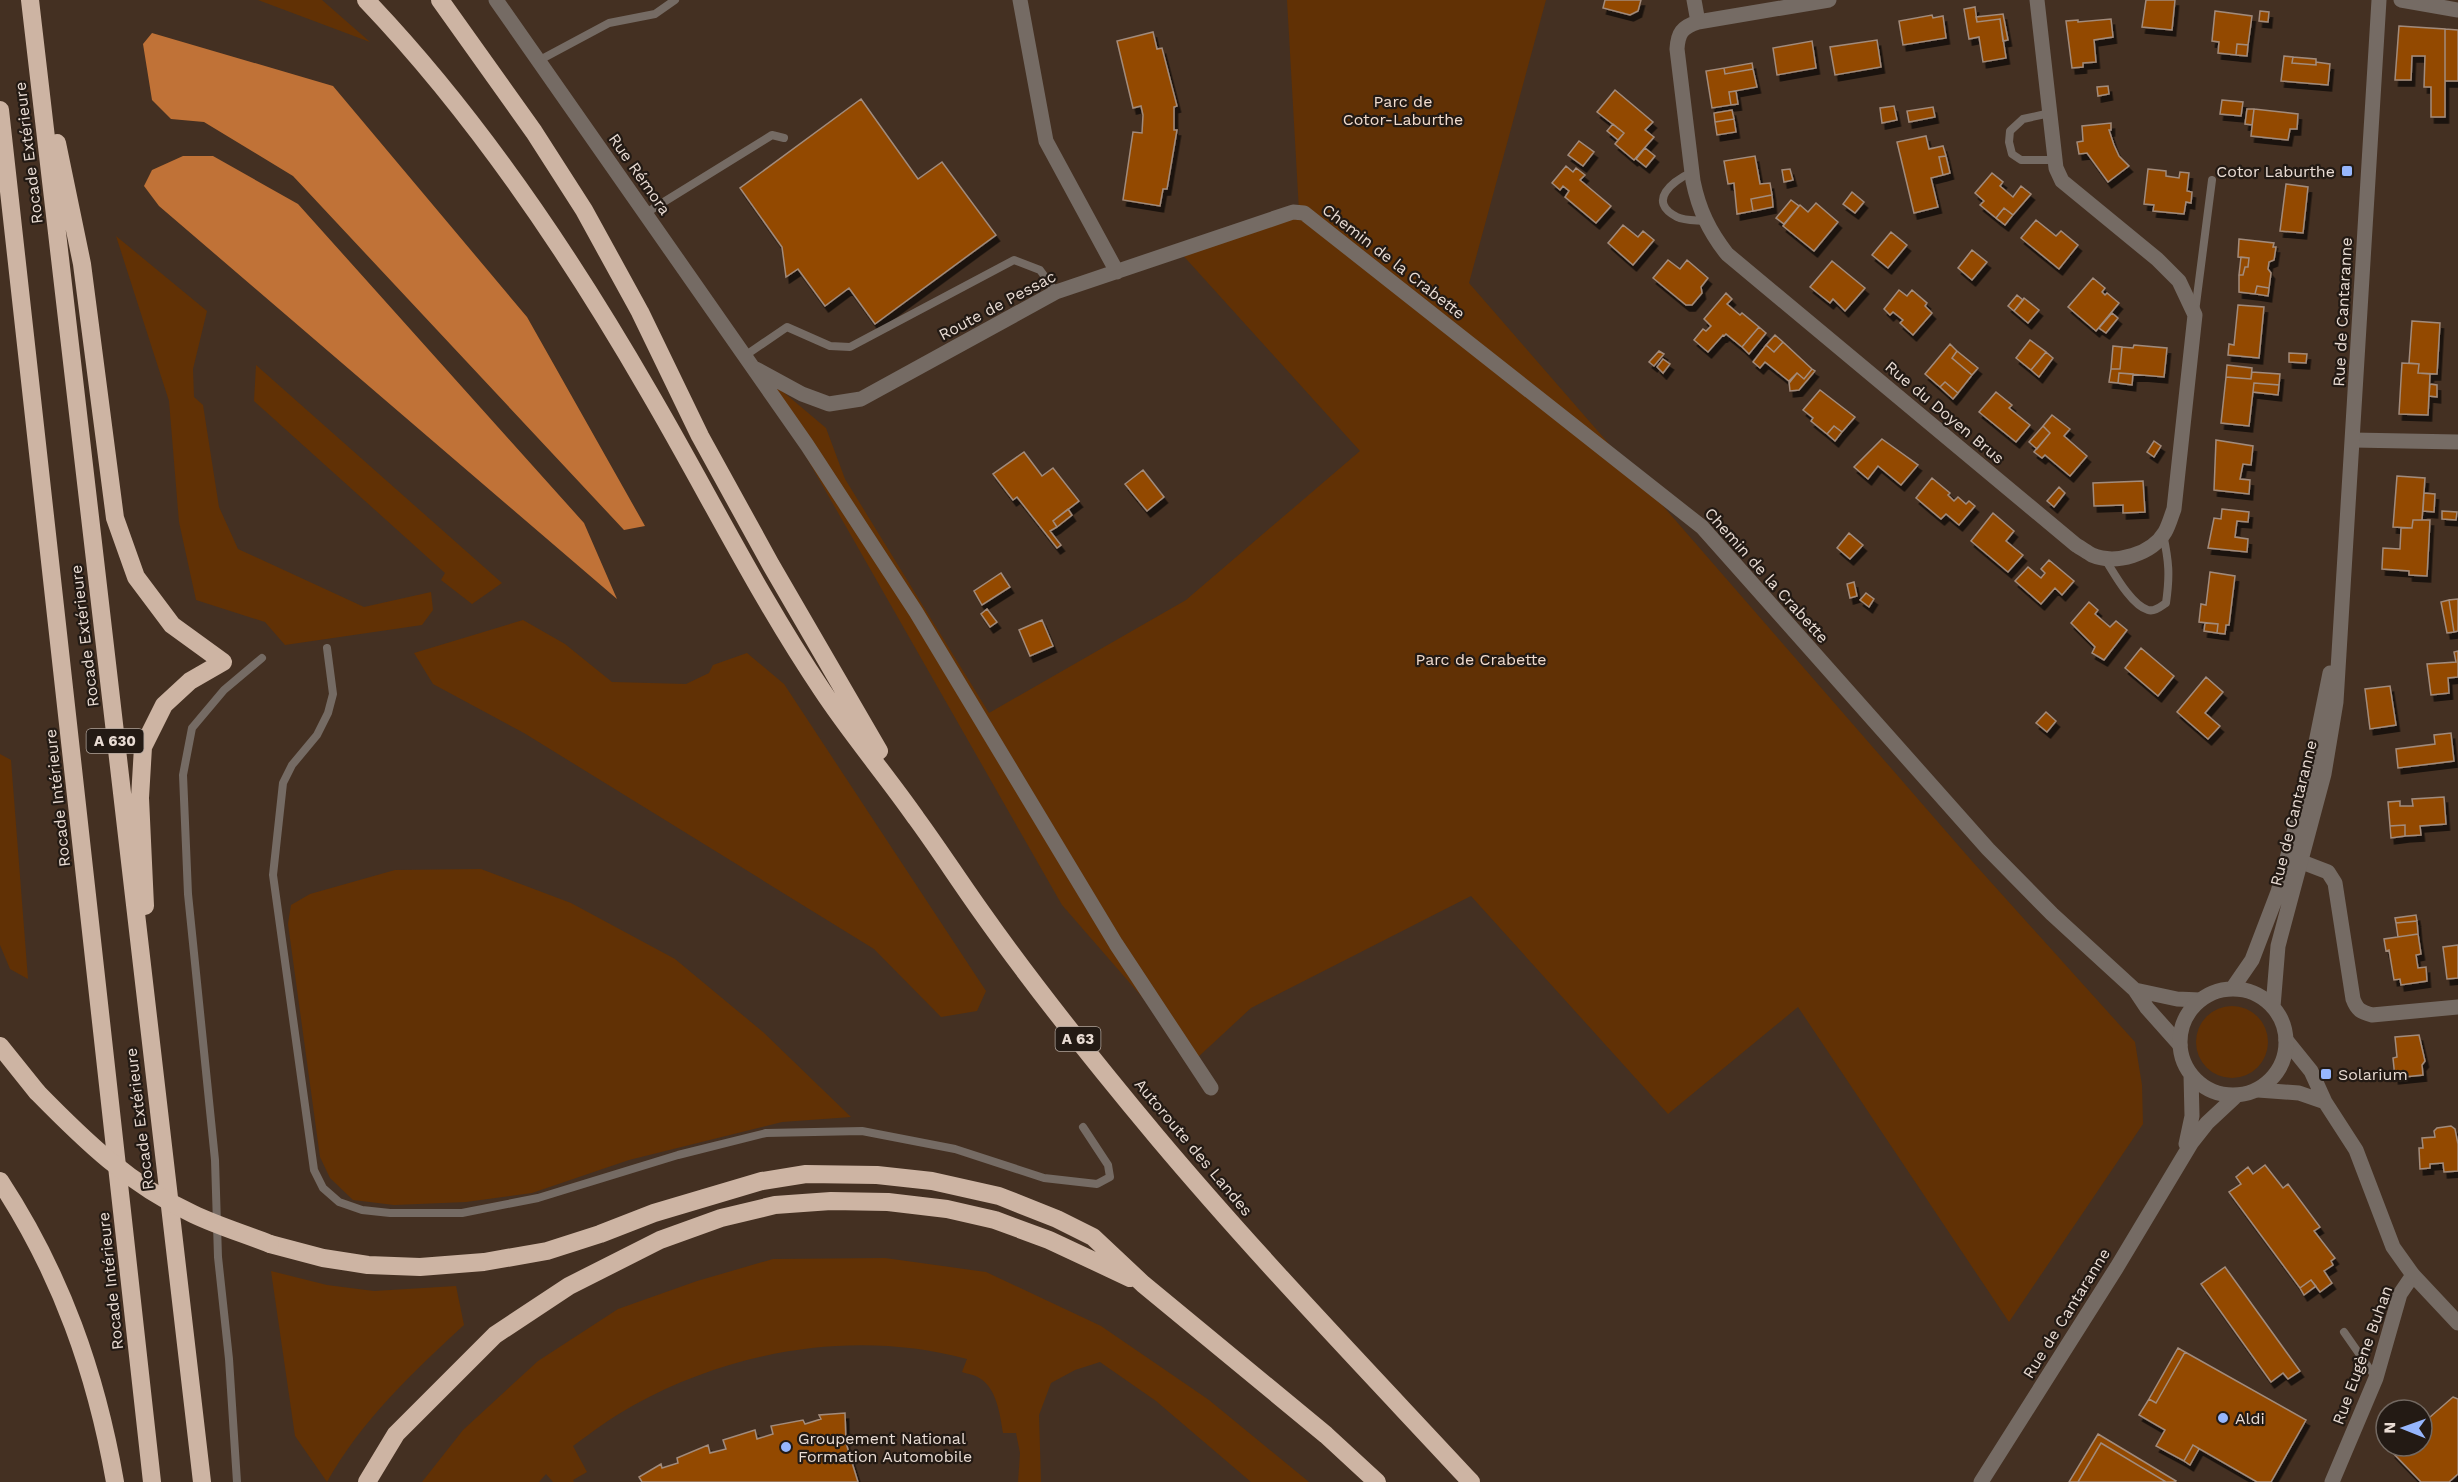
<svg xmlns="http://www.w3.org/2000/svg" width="2458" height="1482" font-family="'Work Sans',sans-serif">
  <defs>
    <filter id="shadow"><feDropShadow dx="3.5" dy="6" stdDeviation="0" flood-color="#0009"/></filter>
  </defs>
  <rect width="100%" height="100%" fill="#443022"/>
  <path fill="#613105" d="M258,0h64l48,42z
    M1287,0h259l-77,283 502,577 164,182 7,43 1,39 -134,198 -211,-315 -130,107 -197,-218 -220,112 -55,51 -134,-154 -306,-536 70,59 19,51 144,234 197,-113 174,-149 -181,-200 120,-40z
    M116,236l91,75 -14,58 1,28 9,8 16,102 19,42 126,58 67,-15 2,18 -11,15 -137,20 -20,-23 -69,-22 -17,-78 -10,-121z
    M256,365l246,218 -30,21 -31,-24 4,-7 -191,-172z
    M523,620l42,24 47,38 74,2 23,-11 4,-8 34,-12 37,31 202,307 -9,20 -36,6 -67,-68 -350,-216 -91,-49 -19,-31z
    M0,754l11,6 17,219 -18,-10 -10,-24z
    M481,869l90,34 104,56 88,73 88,85 -69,5 -153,38 -97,33 -66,9 -72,3 -41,-5 -23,-22 -10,-21 -32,-233 3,-19 19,-11 85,-24z
    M2196 1042a36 36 0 1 1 72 0a36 36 0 1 1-72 0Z
    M885,1258l101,14 115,54 108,74 100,82h-58l-95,-81 -56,-39 -25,8 -24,13 -12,32 2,67h-23l2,-29 -4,-20h-13c-3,-18 -6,-43 -22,-54 -5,-4 -13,-5 -19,-7l5,-13c-111,-30 -234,-9 -333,46 -22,12 -42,27 -61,41l14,26 -14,8 1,2h-21l-7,-8 -7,8h-117l41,-52 75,-69 80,-52 79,-28 76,-22z
    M271,1271l56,14 47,6 82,-5 8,39c-51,47 -103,96 -137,157l-32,-46z"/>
  <path fill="#c07237" d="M152,33l181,53 194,231 118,209 -21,4 -331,-354 -89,-54 -33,-3 -19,-19 -9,-56z
    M183,156h30l85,48 286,319 33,76 -458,-393 -15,-20 8,-16z"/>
  <path fill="#934a00" stroke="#a28b7b" stroke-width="1.5" filter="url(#shadow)" d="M1605,0h36l-3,11 -8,4 -27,-7z
    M2146,0h29l-3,30 -30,-3z
    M1975,7l2,15 23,-3 6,39 -23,4 -4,-25 -10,2 -5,-30z
    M2215,11l37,5 -4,29 -11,-1 -1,11 -18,-2 1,-11 -7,-1z
    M2260,11l9,1 -1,10 -9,-1z
    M2003,14l5,26 -5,1 -3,-22 -23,3 -1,-5z
    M1932,15l1,3 10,-2 3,22 -43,7 -4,-24z
    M2111,19l2,18 -19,3 2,22 -13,1v4l-11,1 -6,-47 12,-1v2z
    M2399,26l46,3v88h-14v-30h-7l1,-31h-13l-1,24h-16z
    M2445,29l13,1v51h-13z
    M1153,32l4,17 5,-1 15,58 -3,1v23h3l-10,59h-4l-3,17 -37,-6 10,-68 9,1 1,-18 -2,-9 -8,2 -16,-67z
    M1877,40l4,27 -46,8 -5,-28z
    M1812,41l4,27 -39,7 -4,-27z
    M2237,44l11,1 -1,11 -11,-1z
    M2284,56l9,1 -1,6 24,2v-3l14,2 -2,21 -47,-4z
    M2293,57l23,2v6l-24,-2z
    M1752,63l1,6 -28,5 -1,-6z
    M1724,68l1,6 28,-5 4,18 -28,5 2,13 -19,3 -6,-37z
    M2108,86l1,8 -11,2 -1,-9z
    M1615,90l38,32 -8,8 9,7 -20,23 -19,-16 9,-11 -27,-21z
    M1736,91l2,13 -7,1 -2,-13z
    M861,99l57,80 24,-17 54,73 -121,89 -26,-36 -24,18 -27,-37 -12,8 -4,-30 -42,-59z
    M2222,100l21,2 -2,14 -21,-2z
    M1894,106l3,14 -15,3 -2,-15z
    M1933,107l2,10 -26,5 -2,-11z
    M2247,109h7l-2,16 -7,-1z
    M2254,109l44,5 -1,15h-7l-2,11 -37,-4z
    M1732,110l2,9 -19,3 -1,-9z
    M1734,119l2,13 -19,3 -2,-13z
    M2111,123v7h-2l5,15 5,11 10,10 -21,16 -21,-29 -8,1 -2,-12 6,-1 -1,-15z
    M1613,124l11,9 -6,7 -11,-9z
    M1926,136l3,13 14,-3 3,10 -7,1 4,18 -12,3 7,29 -24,6 -17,-71z
    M1579,141l15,11 -11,14 -15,-11z
    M1645,148l10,8 -9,11 -10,-8z
    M1755,156l5,28 10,-1 2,12 -21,4 2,12 -16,3 -3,-31 -6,1 -4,-23z
    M1946,156l4,17 -7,2 -4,-18z
    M1566,166l7,6 3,-4 9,7 -5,5 31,26 -15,17 -31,-26 4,-6 -6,-5 -3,4 -8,-7z
    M1790,169l3,11 -9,2 -2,-12z
    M2148,169l18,2v5l13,2 1,-6 9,1 -2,18 5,1 -1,11 -5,-1 -2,12 -31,-3 1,-6 -10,-1z
    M1992,173l11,9 -3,4 13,11 8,-11 10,8 -18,21 -9,-7 -8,10 -16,-13 4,-4 -9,-8z
    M2286,184l22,3 -5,46 -23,-2z
    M1852,192l12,10 -9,11 -12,-9z
    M1772,195l1,12 -20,4 -2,-12z
    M1791,200l8,6 -15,18 -8,-6z
    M1816,203l22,19 -24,29 -31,-25 17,-21 8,7z
    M2004,208l9,7 -8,10 -9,-7z
    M2036,220l20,16 5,-5 17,14 -19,24 -38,-31z
    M1623,225l15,12 5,-6 11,9 -21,25 -25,-22z
    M1891,232l16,13 -19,23 -16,-13z
    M2239,239l35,4 -1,4h3l-2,13 -5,2 -1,7 3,4 -2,15 -12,-2 -2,8 -16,-2v-17h4l2,-8h3l1,-9 -11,-1z
    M1972,250l15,12 -15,18 -14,-12z
    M2241,257l8,1 -1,9h-3l-2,8h-4z
    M1668,260l12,9 7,-9 21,18 -7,9 1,6 -10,12h-6l-33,-27z
    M1832,261l33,27 -20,23 -12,-12 -3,4 -20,-16z
    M2093,278l12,10 -3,4 3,3 2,-2 12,10 -23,28 -28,-24z
    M2257,286l12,2 -1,8 -13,-2z
    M1899,290l8,6 5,-6 15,13 -2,3 7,7 -19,22 -13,-12 3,-3 -10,-8 -3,3 -6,-6z
    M1726,293l6,6 -5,5 13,11 2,-2 17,14 -17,20 -16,-13 -2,2 -1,-1 -15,17 -14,-12 9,-11 3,2 5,-5 -7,-7z
    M2017,295l6,5 -9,11 -6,-5z
    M2024,298l15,12 -11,13 -14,-12z
    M2238,305l26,2 -5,51 -31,-3 1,-11 5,1z
    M2112,313l6,5 -12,15 -7,-5z
    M2412,321l28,2 -3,51 -19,-1 1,-9 -10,-1z
    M1759,327l7,6 -17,21 -7,-7z
    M1775,335l8,7 -9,10 -8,-7z
    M2030,340l16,12 -15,18 -15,-12z
    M1783,342l29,27 -8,10 -7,-6 -7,9 -25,-20 -5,6 -7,-6 13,-17 8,7z
    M1950,344l7,7 -5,7 20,17 -14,18 -13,-11 -5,5 -15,-13z
    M2134,345l33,3 -3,29 -45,-4 -1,10 -9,-1 2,-13h9l2,-22 11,1z
    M2113,346l9,1 -2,22h-9z
    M1659,351l5,3 -10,12 -5,-4z
    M1957,351l21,17 -6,7 -20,-17z
    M2046,352l7,6 -14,19 -8,-7z
    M2289,353l18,1 -1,9 -17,-1z
    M1663,359l7,5 -7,9 -6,-6z
    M2402,363l17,1 -1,9 12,1 -2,41 -29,-1z
    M2227,365l25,3 -1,11 -25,-2z
    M1812,369l3,2 -16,19 -9,1 -1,-10 8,-8 7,6z
    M2252,372l28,2 -1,11 -25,-2 -5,43 -28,-3 5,-46 25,2z
    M2119,373l14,1 -1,11 -14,-2z
    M1945,382l13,11 -5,6 -13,-12z
    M2254,383l25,2 -1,10 -25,-3z
    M2430,384l7,1v12l-8,-1z
    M1820,390l35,27 -13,15 -8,-6 -7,8 -16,-13 2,-3 -10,-8z
    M1996,392l16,13 -3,3 21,17 -14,17 -37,-30z
    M2052,415l18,14 -6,7 23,20 -17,20 -25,-21 -3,3 -8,-6 16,-19 -7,-7z
    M1834,426l8,6 -7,9 -8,-7z
    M2043,426l7,7 -13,16 -8,-7z
    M1882,439l36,26 -17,20 -23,-19 -10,13 -14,-12z
    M2216,440l37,6 -2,19 -8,-1 -3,15 10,1 -1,14 -35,-4z
    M2154,441l7,5 -7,11 -7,-5z
    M1024,452l18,24 11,-8 26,33 -26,20 4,6 -7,4 11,14 -4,3 -40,-51 -4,3 -20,-26z
    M1143,470l21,27 -17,14 -22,-27z
    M2397,476l28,2 -3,42h-9l-1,8 -19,-1z
    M1932,478l18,15 -2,2 6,6 4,-4 8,7 3,-3 6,5 -16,19 -13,-11 -5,5 -25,-21z
    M2143,481l2,31 -22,1v-8l-29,1 -1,-23z
    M2059,487l6,6 -11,14 -7,-6z
    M2424,493l11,1 -1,18 -11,-1z
    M1068,509l4,6 -15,12 -4,-6z
    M2222,509l27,3 -1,10 -11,-1 -2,16 13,2 -1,13 -39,-4 6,-30 7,1z
    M2442,511l15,1 -1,8 -14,-1z
    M1993,513l21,18 -8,10 17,14 -15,17 -37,-31z
    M2413,520h17l-3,56 -18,-1v-4l-27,-2 1,-21 17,1 1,-21h11z
    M1849,533l14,12 -13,14 -13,-11z
    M2049,560l25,21 -12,14 -7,-7 -14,16 -26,-23 13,-14 13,11 4,-5 -4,-4z
    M2210,572l25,4 -6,49h-3l-1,9 -8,-1 1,-9 -19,-2 2,-18 5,1z
    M1001,573l9,14 -28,18 -8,-14z
    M1854,582l3,14 -7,2 -3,-14z
    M1866,593l8,6 -5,8 -9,-7z
    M2458,599v32l-4,1 -5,-32z
    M2449,600l5,32 -7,1 -6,-31z
    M2089,602l9,8 -3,4 15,13 6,-6 11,9 -23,30 -12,-7 3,-6 -24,-24z
    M987,609l10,13 -7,5 -9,-13z
    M1042,620l11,26 -23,10 -11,-26z
    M2205,623l13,1 -1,9 -13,-2z
    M2141,648l33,28 -16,20 -33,-28z
    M2458,651v26l-10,1 1,15 -18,2 -4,-31 29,-2 -2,-10z
    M2206,677l17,15 -18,21 15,13 -12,13 -31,-27z
    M2390,686l6,39 -26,4 -5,-40z
    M2046,712l10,9 -9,11 -11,-9z
    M2451,733l3,28 -56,7 -2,-19 39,-5 -1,-9z
    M2444,797l2,27 -26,2 1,9 -16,1v-11l-15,1 -2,-24 12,-1v5h13l-1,-7z
    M2405,825v11l-14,2 -1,-12z
    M2416,915l1,6 -21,2 -1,-5z
    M2417,921l1,13 -20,3 -2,-14z
    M2418,934l3,20 -5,1 2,13 8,-1 1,14 -26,4 -1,-6 -6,1 -5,-30 -3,1 -2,-12z
    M2458,945v33l-11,1 -4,-32z
    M2419,1035l6,26 -3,4 1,10 -28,3 -2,-20 4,-1 -2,-20z
    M2451,1126l4,3 3,15v27l-14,1 -1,-9 -13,1v4l-10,1 -1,-21h4l-1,-10 13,-1 -1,-6 3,-3z
    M2265,1165l18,23 5,-4 32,43 -6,4 21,27 -4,3 2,4 -9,6 8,12 -12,9 -9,-12 -11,8 -71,-96 12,-8 -5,-7 12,-10 5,7z
    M2225,1267l75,104 -12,8 -5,-6 -12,9 -70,-98z
    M2311,1280l5,6 -12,9 -4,-7z
    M2178,1348l7,4 -29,51 -7,-4z
    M2185,1352l121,68 -35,62h-14l-64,-37 -9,16 -28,-15 9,-16 -26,-15 10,-16 7,4z
    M2453,1397l5,2v75l-9,8h-28l-29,-30 6,-6h24v-22z
    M845,1413l1,30 12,39h-216l-3,-5 22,-13 1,4 16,-5 -1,-5 31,-13 2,8 16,-4 -3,-9 32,-10 2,9 16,-5 -2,-8 32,-6 2,4 16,-5 -2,-4z
    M2098,1434l78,47 -1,1h-9l-65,-39 -23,39h-9z
    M2101,1443l65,39h-88z
    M2193,1445l6,4 -9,16 -6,-4z"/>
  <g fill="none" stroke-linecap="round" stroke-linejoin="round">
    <path stroke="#756b64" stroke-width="8" d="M538,61l71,-38 46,-9 20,-14
      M2050,113l-27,6 -13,12 -1,11 3,12 9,6h35
      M1692,172c-19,9 -46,29 -15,45 8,4 20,3 28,4
      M646,213l126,-78 12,3
      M2195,312l17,-132
      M746,355l41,-28 43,19 20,1 164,-87 26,10 16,22
      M2105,559c9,14 26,46 43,51 7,2 13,-4 18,-7 4,-28 3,-41 -3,-69
      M327,648l6,46 -5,19 -11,22 -25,30 -9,18 -10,92 41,295 9,18 16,14 23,8 28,3h72l76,-15 140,-43 88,-22 96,-2 93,18 89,29 53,6 13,-7 -2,-12 -25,-38
      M2344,1332l32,46
      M237,1482l-8,-123 -11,-102 -3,-97 -27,-266 -5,-119 9,-47 32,-38 38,-32"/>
    <path stroke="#756b64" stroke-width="15" d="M496,0l311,445 109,167 200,332 95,144
      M1020,0l26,141 71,131
      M1694,0l4,22
      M1829,0l-131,22c-16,5 -20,11 -21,27l16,132c6,29 16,50 34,73l349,291c5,3 11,7 16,10 24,10 60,-1 73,-23 4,-7 6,-15 9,-23l21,-194 -16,-34 -22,-22 -95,-78 -6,-13 -19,-168
      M2401,0l57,10
      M756,369l46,25 27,10 32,-5 195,-107 237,-80 11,1 398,314 286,322 64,65 83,76 12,18 33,37
      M2353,440l105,2
      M2289,857l39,15 7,11 18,116c4,11 8,13 19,16l86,-8
      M2135,990l42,9 23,1
      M2286,1040l25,31 14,31 31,48 37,97 20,28 45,48
      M2258,1090l41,3 26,9
      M2332,1482l44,-104 24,-84 13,-19"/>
    <path stroke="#756b64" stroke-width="15" d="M2180 1042a53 53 0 1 1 106 0a53 53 0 1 1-106 0Z
      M2232,989l20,-29 26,-68 31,-115 21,-104
      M2273,1007l5,-61 46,-172 12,-72 43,-702
      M2186,1144l6,-28 -1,-41
      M1981,1482l136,-215 75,-125 15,-19 29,-27"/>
    <path stroke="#cdb4a3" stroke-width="18" d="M30,0l172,1482
      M366,0c110,115 204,255 283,392 58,99 109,203 173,298 29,44 64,85 94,128 22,30 42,61 64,92 55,78 116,154 177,227 100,119 208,231 314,345
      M440,0l94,132 50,78 56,102 60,124 71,129 108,186
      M0,110l152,1372
      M57,143l25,121 33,254 21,59 36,48 51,37 -33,19 -26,24 -21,42 -3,51 5,108
      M0,1046l37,46
      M0,1181c61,93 96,192 115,301
      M270,1244l53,14 45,7 52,2 64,-5 63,-11 53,-17 54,-21 108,-32 44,-7 71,1 55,6 67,15 58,23 36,18 50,47 183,151 51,47
      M367,1482l29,-48 99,-99 74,-49 91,-46 61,-22 54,-13 56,-4 57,1 59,7 48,11 54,20 81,38"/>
    <path stroke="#cdb4a3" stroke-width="18" d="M37,1092c47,48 93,93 156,122 25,12 52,20 77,30"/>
  </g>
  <g fill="#96b6fd" stroke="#231a14" stroke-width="2">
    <rect x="2341" y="165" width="12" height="12" rx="3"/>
    <rect x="2320" y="1068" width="12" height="12" rx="3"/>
    <circle cx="2223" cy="1418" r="6"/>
    <circle cx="786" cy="1447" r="6"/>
  </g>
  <g text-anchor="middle" stroke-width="4.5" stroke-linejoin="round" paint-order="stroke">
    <g fill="#231a14" stroke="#aea29a" stroke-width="1.5">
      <rect x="86.5" y="729" width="57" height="24" rx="4.5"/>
      <rect x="1055.5" y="1027" width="45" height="24" rx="4.5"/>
    </g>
    <g font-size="15" font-weight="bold" fill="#e9dcd4">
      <text x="115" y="746">A 630</text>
      <text x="1078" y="1044">A 63</text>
    </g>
    <g font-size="16" fill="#f1dbcd" stroke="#231a14">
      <text x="1403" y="107">Parc de<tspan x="1403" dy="18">Cotor-Laburthe</tspan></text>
      <text x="1481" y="665">Parc de Crabette</text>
    </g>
    <g font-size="16" fill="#e9dcd4" stroke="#231a14">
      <text transform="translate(28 153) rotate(-97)" y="6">Rocade Extérieure</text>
      <text transform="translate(640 174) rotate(55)" y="6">Rue Rémora</text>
      <text transform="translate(1394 261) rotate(38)" y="6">Chemin de la Crabette</text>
      <text transform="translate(997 305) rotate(-28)" y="6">Route de Pessac</text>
      <text transform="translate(2342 312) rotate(-87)" y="6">Rue de Cantaranne</text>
      <text transform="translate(1945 412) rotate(40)" y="6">Rue du Doyen Brus</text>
      <text transform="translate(1767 575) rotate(48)" y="6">Chemin de la Crabette</text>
      <text transform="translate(84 636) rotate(-97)" y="6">Rocade Extérieure</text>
      <text transform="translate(57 798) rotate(-96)" y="6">Rocade Intérieure</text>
      <text transform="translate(2293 813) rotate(-76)" y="6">Rue de Cantaranne</text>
      <text transform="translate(139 1119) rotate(-97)" y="6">Rocade Extérieure</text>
      <text transform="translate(1194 1147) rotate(50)" y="6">Autoroute des Landes</text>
      <text transform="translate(110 1281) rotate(-96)" y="6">Rocade Intérieure</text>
      <text transform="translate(2066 1313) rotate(-58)" y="6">Rue de Cantaranne</text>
      <text transform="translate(2362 1355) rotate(-70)" y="6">Rue Eugène Buhan</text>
    </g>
    <g font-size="16" fill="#e9dcd4" stroke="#231a14" text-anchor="start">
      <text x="2335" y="177" text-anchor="end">Cotor Laburthe</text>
      <text x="2338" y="1080">Solarium</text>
      <text x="2235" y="1424">Aldi</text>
      <text x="798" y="1444">Groupement National<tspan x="798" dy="18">Formation Automobile</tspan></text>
    </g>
  </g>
  <g transform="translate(2404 1428) rotate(271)"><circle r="28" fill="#231a14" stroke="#726861" stroke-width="1.5"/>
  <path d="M0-4.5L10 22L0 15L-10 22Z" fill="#96b6fd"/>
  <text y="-9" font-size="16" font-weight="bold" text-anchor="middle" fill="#e9dcd4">N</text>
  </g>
</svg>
